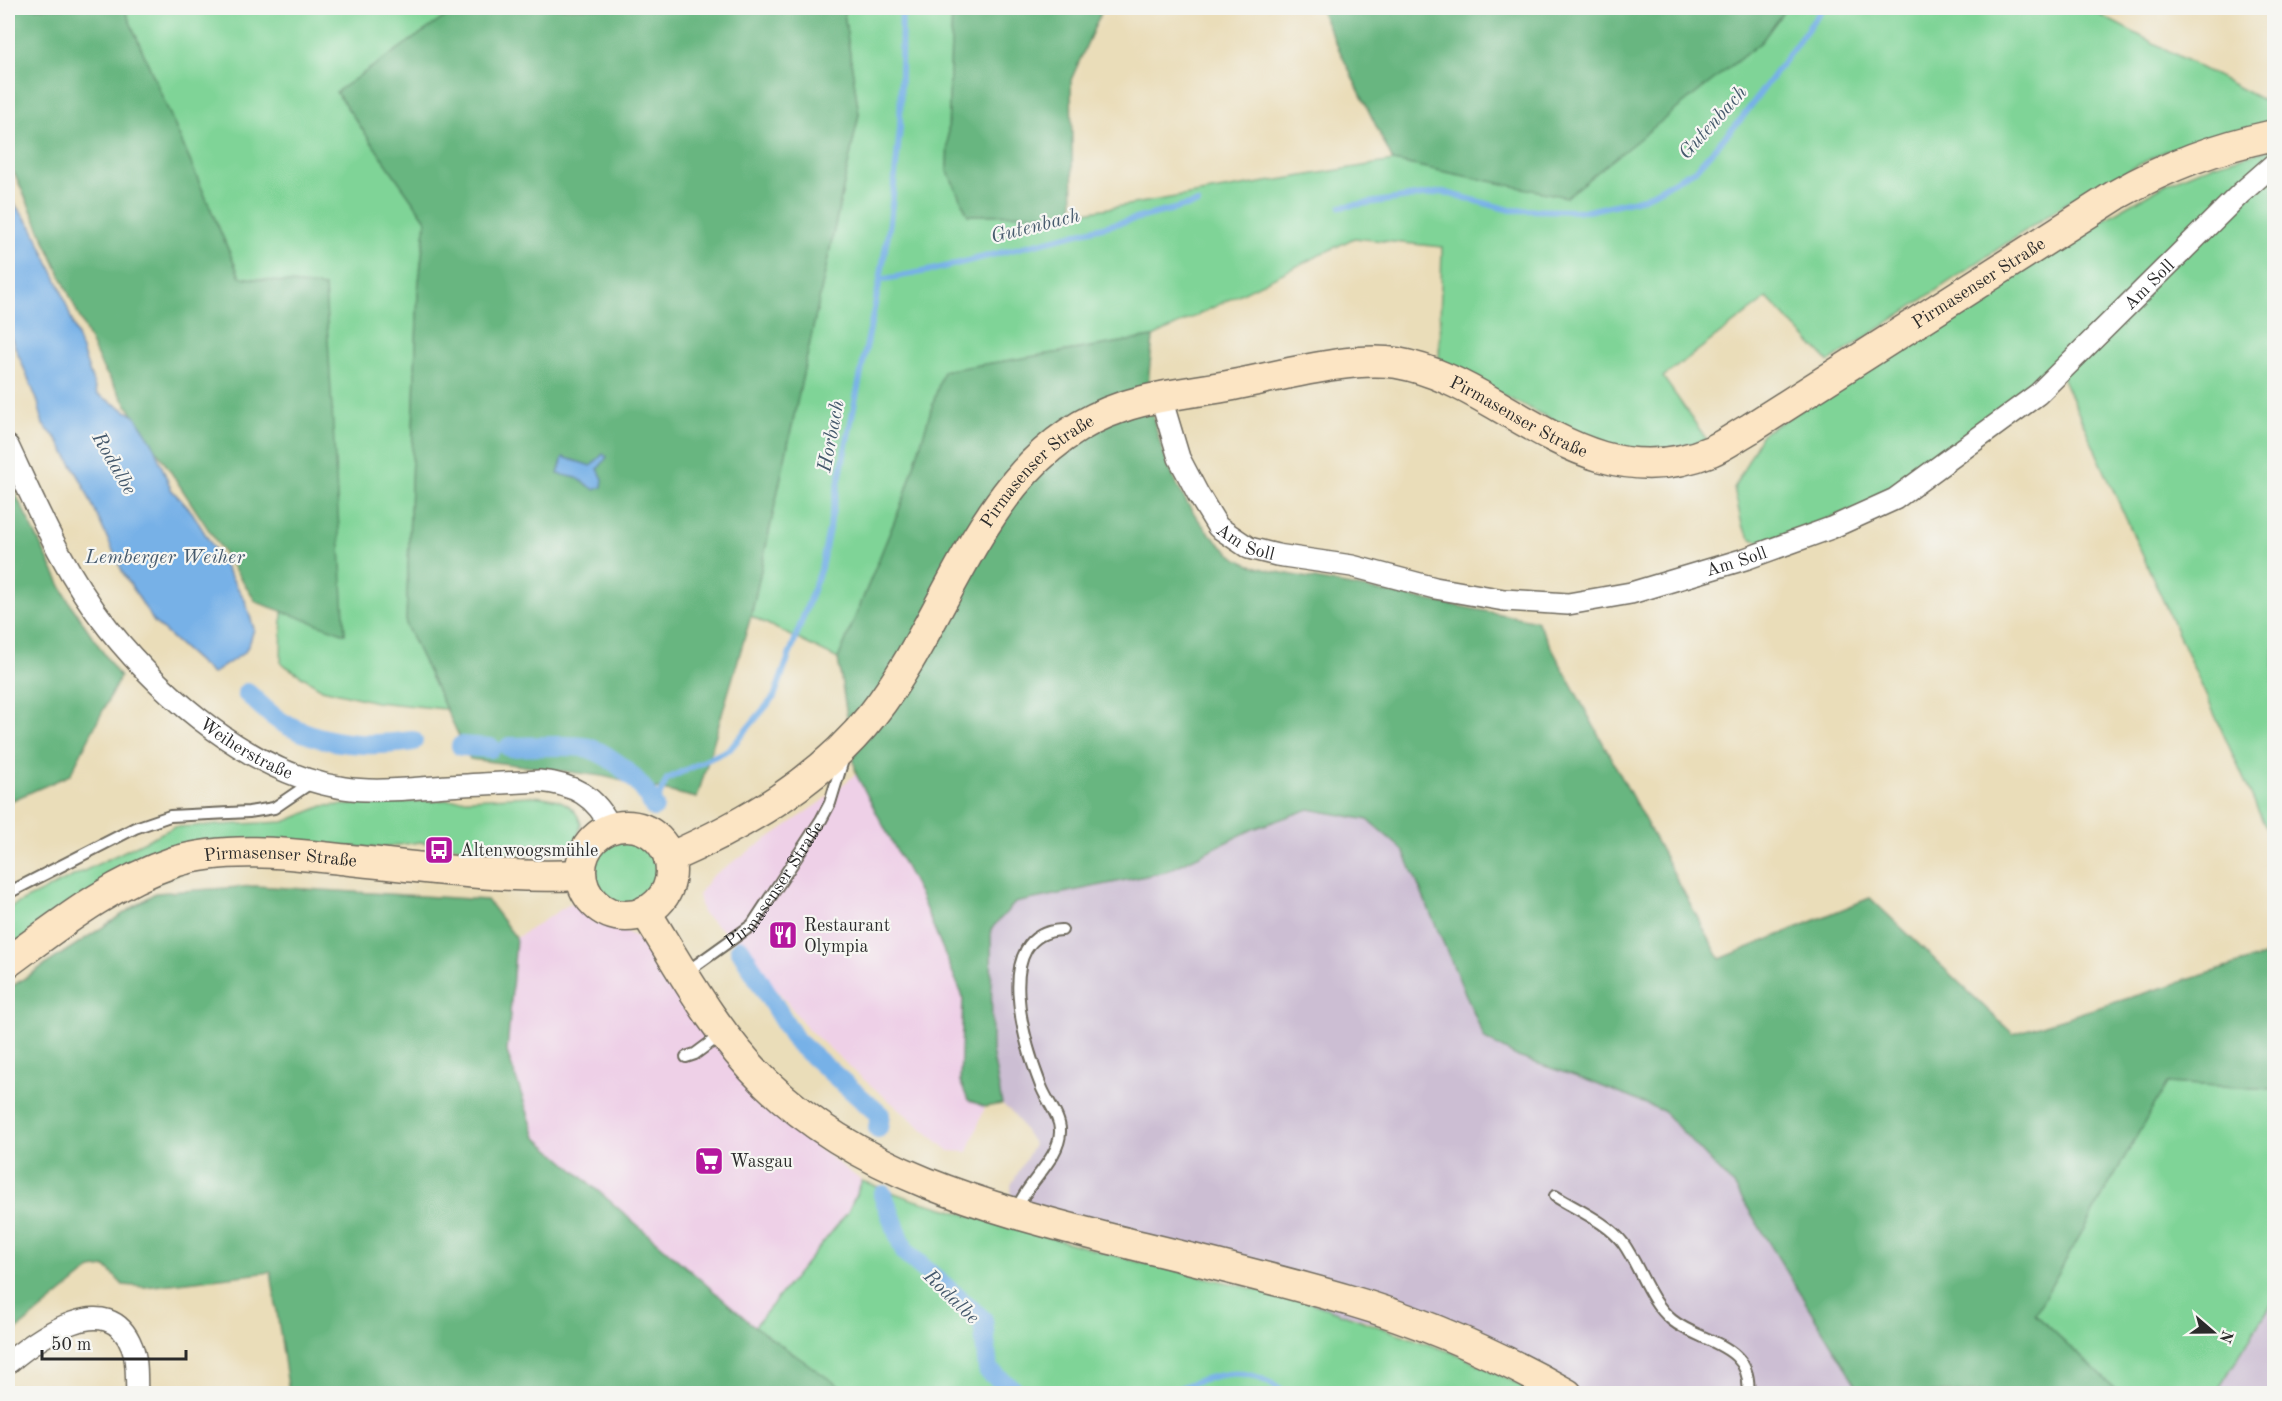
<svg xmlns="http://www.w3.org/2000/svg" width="2282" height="1401" font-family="'Old Standard TT',serif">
  <rect width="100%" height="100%" fill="#f6f6f2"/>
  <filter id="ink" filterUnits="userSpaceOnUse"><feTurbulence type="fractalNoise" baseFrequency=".0167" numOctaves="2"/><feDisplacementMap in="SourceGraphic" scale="12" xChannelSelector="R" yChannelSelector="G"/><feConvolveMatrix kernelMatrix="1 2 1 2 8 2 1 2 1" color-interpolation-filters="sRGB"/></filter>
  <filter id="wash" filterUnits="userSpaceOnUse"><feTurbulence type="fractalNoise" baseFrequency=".008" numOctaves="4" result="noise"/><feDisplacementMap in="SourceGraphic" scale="24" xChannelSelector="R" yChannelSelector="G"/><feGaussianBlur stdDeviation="1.35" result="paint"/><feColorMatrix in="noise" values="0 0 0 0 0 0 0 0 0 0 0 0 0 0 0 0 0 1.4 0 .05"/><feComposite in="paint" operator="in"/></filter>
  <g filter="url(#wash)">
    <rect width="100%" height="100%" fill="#eaddb9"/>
    <path fill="#eed0e7" d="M856,774l63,119 44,104 -3,84 8,19 17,7 -17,45 -19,-1 -87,-73 -54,-49 -64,-81 -42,-35 -4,-18 13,-18 109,-74z
      M571,903l67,35 61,88 112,117 51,38 -14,31 -94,115 -218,-190 -29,-85 9,-114z"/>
    <path fill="#ccbed3" d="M1309,809l59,11 35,30 82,189 33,18 71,24 74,30 72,76 126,206h-294l-54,-29 -501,-150 -1,-29 23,-40 -20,-31 -12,-10 -10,-53 -1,-122 24,-26 150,-31 88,-43z
      M2274,1300v93h-58z"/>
    <path fill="#7fd497" stroke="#558061" stroke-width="1.5" d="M124,8h330l1,2 -118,82 89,128 -8,71 -12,334 40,84 -70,-7 -54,-13 -41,-26 1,-52 63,22 -105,-356z
      M843,8h109l-5,161 21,46 105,-1 320,-53 173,35 195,-154 25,-34h301l187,98v17l-109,28 -100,53 -236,158 -62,-64 -104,79 44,63 -52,12 -39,-1 -177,-87 3,-117 -88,-9 -201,99 -209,34 -40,127 -66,161 -87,-43 108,-502z
      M2274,148v698l-216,-478 -168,128 -127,46 -12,-3 -9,-14 -8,-37 28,-54 334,-210 70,-40 43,-18z
      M531,796c22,1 44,5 50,28l-4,16 -14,10 -48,5 -95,-13 -44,6 -129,-4 -239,104v-40l166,-81 110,-5 39,-16z
      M595 872a33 33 0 1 1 66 0a33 33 0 1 1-66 0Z
      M2167,1083l107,6v211l-58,93h-96l-85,-79z
      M862,1181l49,18 220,61 175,41 156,55 74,37h-687l-95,-66 94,-115z"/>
    <path fill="#67b680" stroke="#497056" stroke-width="1.5" d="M8,8h116l116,269 85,10 20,347 -89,-32 -154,-235 -94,-208z
      M454,8h389l16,106 -108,502 -54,182 -95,-22 -132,-17 -64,-134 12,-334 8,-71 -90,-128 119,-82z
      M952,8h151l-32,72 2,134 -105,1 -21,-45z
      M1319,8h467l-25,34 -195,155 -173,-36z
      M1153,337c-1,17 -6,37 -4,55 8,61 37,130 89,167 9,6 23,9 34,12l265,50 183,338 150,-61 143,136 261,-81v136l-107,-6 -132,231 85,79h-259l-126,-206 -72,-76 -74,-30 -71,-24 -33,-18 -82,-189 -35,-30 -59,-11 -56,20 -88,43 -150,31 -24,26 1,122 10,53 -17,3 -17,-7 -8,-19 3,-84 -44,-104 -63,-119 -18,-115 66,-161 39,-127z
      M8,479l61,123 51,75 -50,98 -62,27z
      M255,886l232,14 29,38 -9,114 29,85 218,189 95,67h-560l-18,-121 -126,15 -22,-2 -17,-18 -15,2 -83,68v-348l147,-96z"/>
    <path fill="#77b1e7" stroke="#516e89" stroke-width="1.5" d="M8,196l24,31 29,62 36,105 38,22 17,26 19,47 21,23 53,88 9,29 -4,13 -5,10 -33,22 -58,-52 -31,-49 -42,-93 -24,-41 -14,-14 -5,-23 -30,-72z
      M603,454l4,3 -9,12 5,10 -1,8 -7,3 -18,-12 -19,-4 5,-17 28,9z"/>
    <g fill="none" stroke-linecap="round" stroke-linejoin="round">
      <path stroke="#77b1e7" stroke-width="6" d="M1341,207l102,-15 67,18 78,1 56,-13 51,-28 47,-52 81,-110
        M880,280l52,-10 266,-67
        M654,807l13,-28 63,-30 44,-52 47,-129 59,-288 10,-58 10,-94 2,-120
        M1163,1394c12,-3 23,-9 35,-13 37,-12 57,-11 88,13"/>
      <path stroke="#77b1e7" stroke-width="20" d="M247,693c12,10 25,25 40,32 41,21 82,22 126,16
        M461,746l30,2
        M509,747c18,0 66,-3 80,1 24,8 56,36 65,59
        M740,949l56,92 84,74 -2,13
        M883,1195l22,57 78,68 5,50 30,24"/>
    </g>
  </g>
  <g filter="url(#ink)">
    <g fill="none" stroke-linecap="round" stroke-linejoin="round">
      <g stroke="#6e695d" stroke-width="14">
        <g id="lane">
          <path d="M8,893l127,-65 35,-12 79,-4 25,-4 38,-26"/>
          <path id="s1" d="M685,973l67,-48 69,-105 9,-17 13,-43"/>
          <path d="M686,1057l9,-3 27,-20"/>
          <path d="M1555,1196c22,14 52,26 68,47 17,24 26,58 49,77 28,23 82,23 76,74"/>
          <path d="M1016,1212c8,-27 44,-53 44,-80 1,-15 -14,-32 -19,-46 -16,-41 -51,-153 21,-156"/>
        </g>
      </g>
      <g stroke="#6e695d" stroke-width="24">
        <g id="street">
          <path id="s2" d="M1161,398l18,60 19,36 20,33 31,21 28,7 75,11 83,22 69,12 64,4 63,-11 114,-34 86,-31 64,-29 143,-105 203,-201 33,-29"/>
          <path id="s3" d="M8,446c29,62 57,128 100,182 56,70 146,147 236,160 35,5 69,0 104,-2 30,-2 61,-3 91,-5 35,3 57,15 72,47"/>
          <path d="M8,1363c30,-25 101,-77 124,-16 6,14 4,32 5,47"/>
        </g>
      </g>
      <g stroke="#6e695d" stroke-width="33">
        <g id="secondary">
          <circle cx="626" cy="871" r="45"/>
          <path id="s4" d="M669,858c77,-34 151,-77 204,-144 81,-103 112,-262 249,-307 35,-12 75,-15 111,-22 49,-9 115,-29 164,-22 35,6 67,23 98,41 70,41 133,81 216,47 14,-6 27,-16 40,-23l365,-233c53,-30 99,-47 158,-60"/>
          <path d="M645,911c37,60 71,123 121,172 93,90 220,124 341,155 81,20 162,39 241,62 76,22 150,55 219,94"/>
          <path id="s5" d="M8,962c52,-38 103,-79 166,-100 55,-17 120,-8 176,-2 77,8 154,19 231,15"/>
        </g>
      </g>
      <use href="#lane" stroke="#fff" stroke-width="10"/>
      <use href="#street" stroke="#fff" stroke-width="21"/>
      <use href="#secondary" stroke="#fce5c4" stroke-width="30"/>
    </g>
  </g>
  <defs>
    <g id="bus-square" transform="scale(1.5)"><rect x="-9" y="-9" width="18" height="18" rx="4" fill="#b5179e" stroke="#f6f6f2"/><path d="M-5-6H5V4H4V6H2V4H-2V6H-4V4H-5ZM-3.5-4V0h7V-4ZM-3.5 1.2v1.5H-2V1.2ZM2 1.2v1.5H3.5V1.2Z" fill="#fff"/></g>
    <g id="restaurant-square" transform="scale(1.5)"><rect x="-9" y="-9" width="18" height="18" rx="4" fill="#b5179e" stroke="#f6f6f2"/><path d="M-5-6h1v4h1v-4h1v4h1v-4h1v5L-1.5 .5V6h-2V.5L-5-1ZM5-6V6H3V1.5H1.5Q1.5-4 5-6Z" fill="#fff"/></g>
    <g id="supermarket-square" transform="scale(1.5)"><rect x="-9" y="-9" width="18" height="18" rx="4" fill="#b5179e" stroke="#f6f6f2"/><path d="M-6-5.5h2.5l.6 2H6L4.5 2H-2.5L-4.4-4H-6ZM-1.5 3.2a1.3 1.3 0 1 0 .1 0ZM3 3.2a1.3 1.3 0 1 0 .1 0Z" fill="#fff"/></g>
  </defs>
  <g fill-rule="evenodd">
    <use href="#bus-square" x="439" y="850"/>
    <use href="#restaurant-square" x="783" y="935"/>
    <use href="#supermarket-square" x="709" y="1161"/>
  </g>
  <g text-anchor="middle" stroke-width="4.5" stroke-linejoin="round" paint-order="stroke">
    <g font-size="18" fill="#2b2b2b" stroke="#f6f6f2">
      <text dy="6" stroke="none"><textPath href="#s4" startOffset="1590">Pirmasenser Straße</textPath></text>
      <text dy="6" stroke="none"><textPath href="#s2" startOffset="1182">Am Soll</textPath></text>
      <text dy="6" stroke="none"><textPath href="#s4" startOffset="1070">Pirmasenser Straße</textPath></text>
      <text dy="6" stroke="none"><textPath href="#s4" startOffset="548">Pirmasenser Straße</textPath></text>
      <text dy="6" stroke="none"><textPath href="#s2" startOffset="174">Am Soll</textPath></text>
      <text dy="6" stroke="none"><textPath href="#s2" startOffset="678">Am Soll</textPath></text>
      <text dy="6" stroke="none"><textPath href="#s3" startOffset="393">Weiherstraße</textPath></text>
      <text dy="6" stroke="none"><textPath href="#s5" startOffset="302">Pirmasenser Straße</textPath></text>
      <text dy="6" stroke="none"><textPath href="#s1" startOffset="128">Pirmasenser Straße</textPath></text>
    </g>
    <g font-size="18" fill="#2b2b2b" stroke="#f6f6f2" text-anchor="start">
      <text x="460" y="856">Altenwoogsmühle</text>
      <text x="804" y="931">Restaurant<tspan x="804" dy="21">Olympia</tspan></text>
      <text x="730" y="1167">Wasgau</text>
    </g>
    <g font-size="20" font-style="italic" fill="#465a6d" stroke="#f6f6f2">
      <text transform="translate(1712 122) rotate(-48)" y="7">Gutenbach</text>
      <text transform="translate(1035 225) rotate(-14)" y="7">Gutenbach</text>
      <text transform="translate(830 436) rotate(-79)" y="7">Horbach</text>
      <text transform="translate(115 463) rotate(60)" y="7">Rodalbe</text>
      <text x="165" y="563">Lemberger Weiher</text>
      <text transform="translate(952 1296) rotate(44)" y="7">Rodalbe</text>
    </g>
  </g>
  <rect width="2282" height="1401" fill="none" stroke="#f6f6f2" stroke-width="30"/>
  <g transform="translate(2213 1332) rotate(110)" stroke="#f6f6f2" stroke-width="4.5" paint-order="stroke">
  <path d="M0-4.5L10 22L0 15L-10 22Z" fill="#2b2b2b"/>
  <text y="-9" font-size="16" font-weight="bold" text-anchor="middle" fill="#2b2b2b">N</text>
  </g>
  <path d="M42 1350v9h144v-9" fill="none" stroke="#2b2b2b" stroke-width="3"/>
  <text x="51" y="1350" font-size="18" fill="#2b2b2b" stroke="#f6f6f2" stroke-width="4.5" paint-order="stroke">50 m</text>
</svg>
